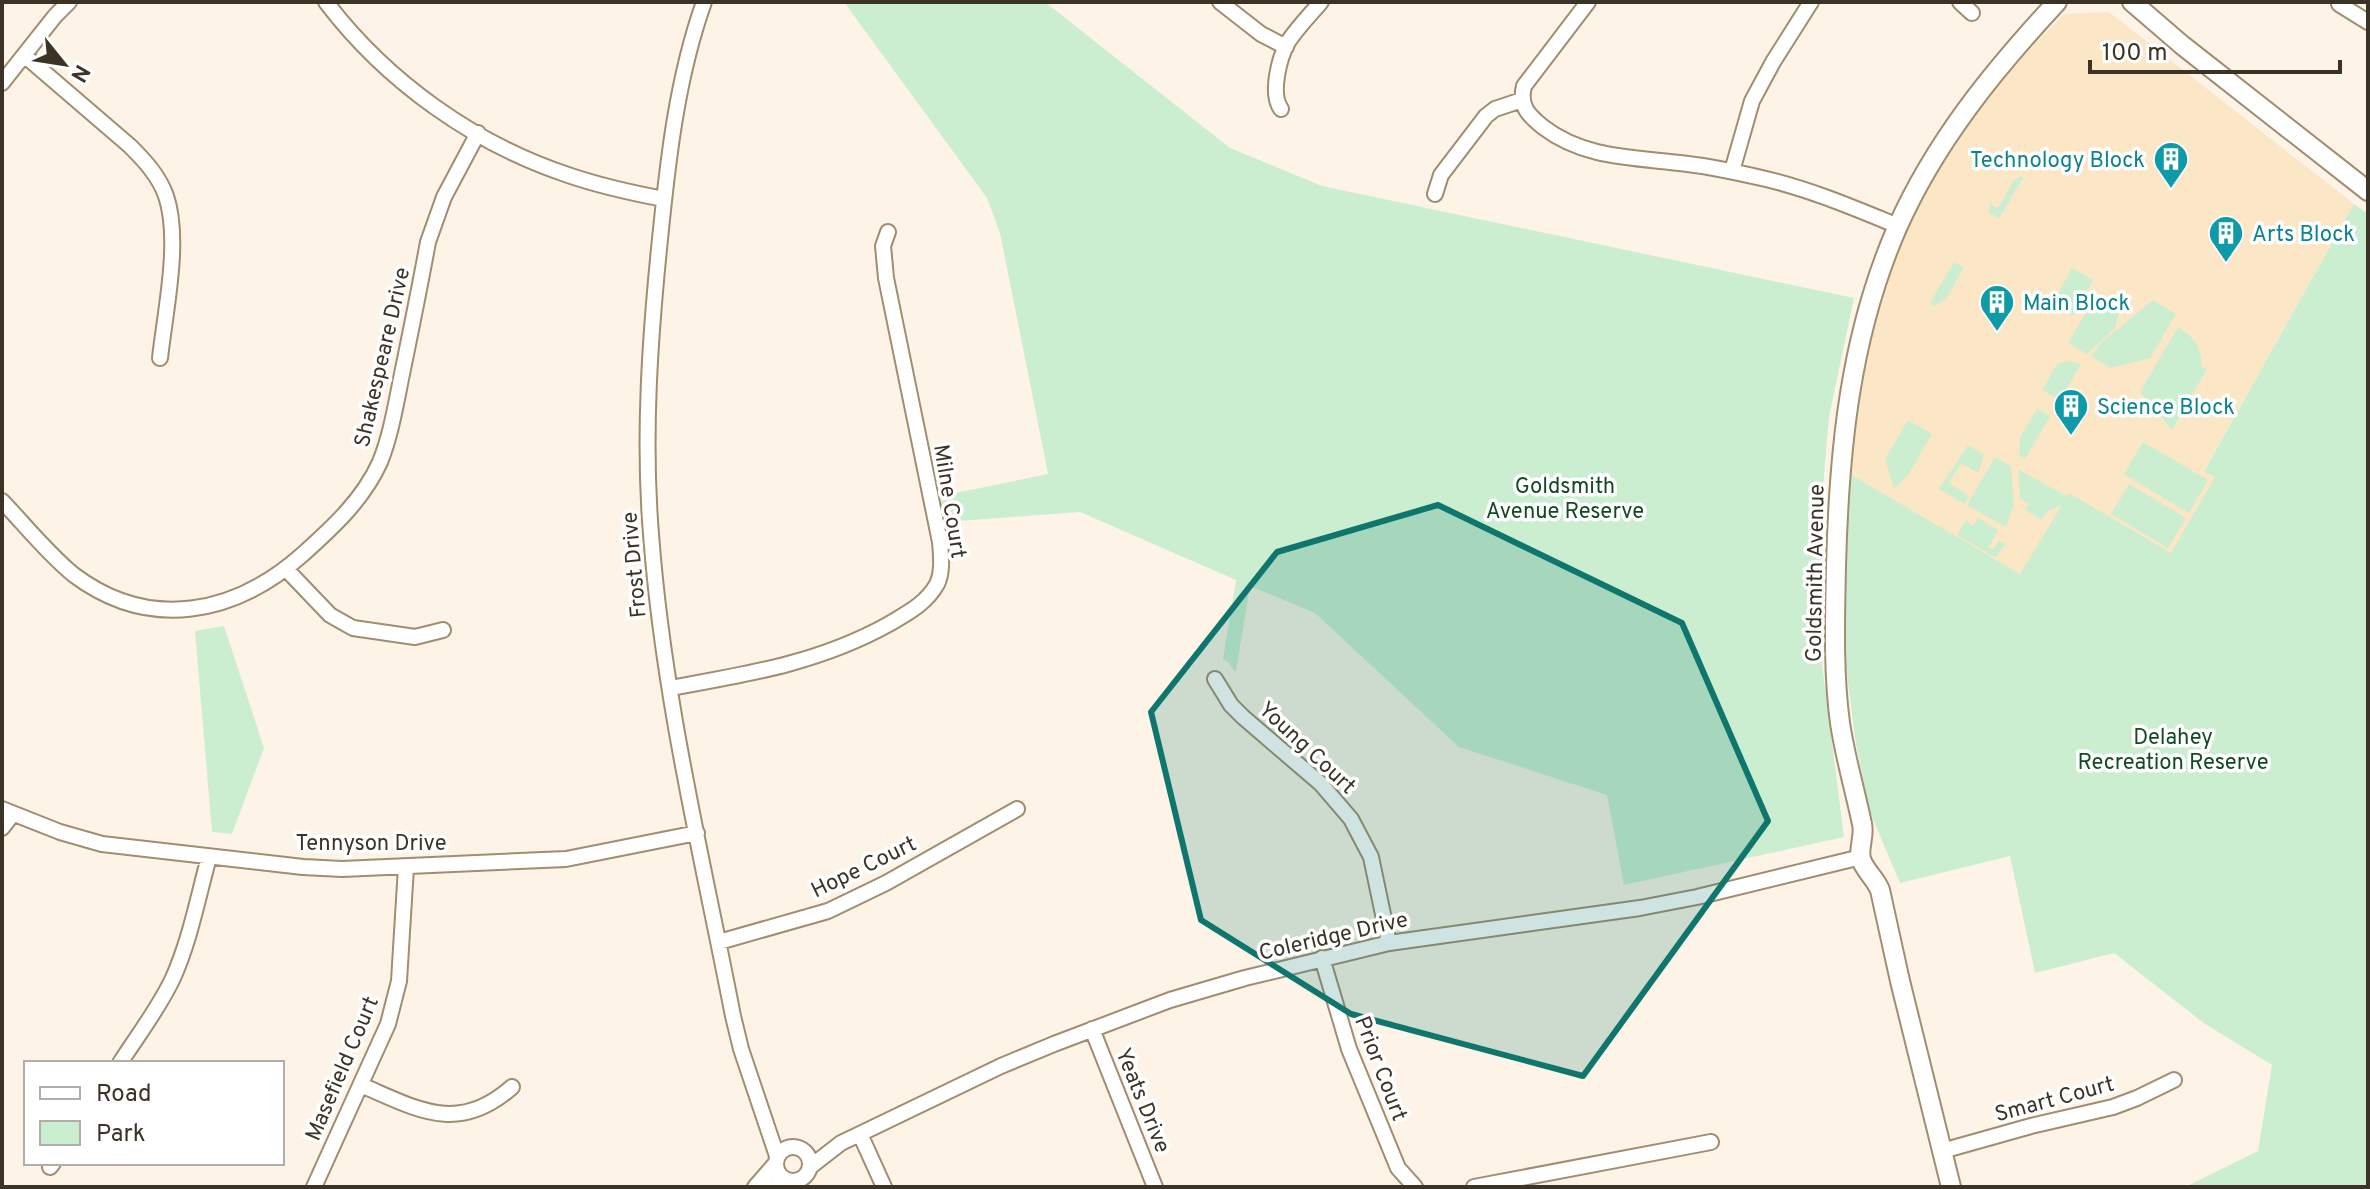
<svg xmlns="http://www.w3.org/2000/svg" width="2370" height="1189" font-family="Overpass,sans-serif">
  <rect width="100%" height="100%" fill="#fdf4e7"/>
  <path fill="#fbe6c6" d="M2109,12l245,192 -150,266 11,7 -44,77 -151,21 -170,-101 1,-30 22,-122 27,-80 47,-89 60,-80 57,-59z"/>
  <path fill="#cceed0" d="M844,2h201l185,146 92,38 532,112 -25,119 -6,70 -3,113 2,64 22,173 -220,48 -17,-90 -148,-48 -144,-134 -65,-27 -14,85h-2l-5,-8 -6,-4 13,-79 -156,-68 -135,10 -4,-26 107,-22 -48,-241 -13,-35z
    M2021,176l2,2 -24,40 -11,-6 2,-8 8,4 16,-28z
    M2354,204l14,10v973h-183l73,-36 14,-86 -67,-41 -91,-71 -79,20 -25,-117 -110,27 -31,-73 -14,-72 -11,-88 -2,-109 8,-67 170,100 42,-69 -15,6 -5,9 -17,-10 4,-6 -9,-6 -2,-29 48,27 3,-3 102,60 44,-76 -11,-6z
    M1954,262l10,5 -18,32 -12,7 -4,-3z
    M2072,268l21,12 -20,36 -21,-12z
    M2093,300l23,14 5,-7 -6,21 -28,26 -19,-11z
    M2153,300l23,14 -26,44 -39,10 -20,-12 11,-14z
    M2178,327c16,10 25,21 23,41l7,-1 -36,63 -32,-38z
    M2070,361l11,3 -21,36 -18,-10 15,-26z
    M2037,409l13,7 -25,43 -6,-4 1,-17z
    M1908,420l24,14 -24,41 -14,13 -9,-29z
    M2143,442l65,38 -19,33 -65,-39z
    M1968,445l16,10 -6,18 -17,-10 -12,20 20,13 -5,8 -25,-15z
    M1995,457l16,9 3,39 -8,22 -39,-22z
    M2129,484l57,34 -18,30 -57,-34z
    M1978,518l20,12 -9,17 4,3 6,-10 6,4 -9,14 -39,-23 9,-15 7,6z
    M224,626l40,122 -32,86 -20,-2 -17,-201z"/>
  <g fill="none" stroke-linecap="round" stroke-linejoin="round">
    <g stroke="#a18d6f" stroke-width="18">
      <path id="minor" d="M326,2c60,79 148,142 242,173 32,11 64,18 96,24
        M704,2c-27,76 -36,157 -44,237 -10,98 -17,197 -9,295 12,163 51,322 82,482l8,33 36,107
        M1220,2l41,32 25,13
        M1588,2l-64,84c-5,20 4,29 19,41 43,33 94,30 145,37 26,3 52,9 78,15 46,11 88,29 132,47
        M1960,2l12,11
        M2339,4l29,18
        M24,55l106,91c15,15 29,30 36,50 15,44 -1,116 -6,162
        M2,83l53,-67 14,-14
        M1281,109c-11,-15 -2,-51 7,-67 9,-14 22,-27 33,-40
        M1732,171l20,-70 21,-39 38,-60
        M1435,194l6,-19 45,-59 9,-7 27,-9
        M2,501c23,24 46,53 72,74 76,57 161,39 228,-20 30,-27 61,-55 78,-93 11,-27 16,-59 22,-88 9,-44 18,-88 26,-132l16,-45 34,-64
        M286,569l44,46 23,13 62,9 28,-7
        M1215,679l16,26 12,12 78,67 30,35 20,38 18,86
        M670,688c78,-14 149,-25 219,-64 18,-11 37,-20 48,-40 6,-12 4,-29 3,-42l-54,-264 -3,-32 5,-14
        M2,809l58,23 42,12 201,23 39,2 224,-10 131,-26
        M2,828l11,-14
        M719,942l109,-31 58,-28 131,-74
        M1322,958l27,91 49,119 17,19
        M1092,1029l63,158
        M120,1063c18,-28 39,-55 53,-85 17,-38 25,-81 36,-121
        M361,1085c56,24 97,50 151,2
        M860,1134l24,53
        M776 1164a17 17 0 1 1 34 0a17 17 0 1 1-34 0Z
        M1942,1151l89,-25 82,-19 24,-9 37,-18
        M50,1167l3,-4
        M810,1167l31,-24 160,-77 53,-22 116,-44 75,-22 144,-35 251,-35 57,-11 164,-40
        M314,1187l74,-163 11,-43 7,-114
        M755,1187l20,-23
        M769,1187l16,-7
        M1474,1187l237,-45"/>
    </g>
    <g stroke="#a18d6f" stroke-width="22">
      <path id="tertiary" d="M2132,2l50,43 186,146
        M1951,1187l-51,-206 -20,-91c-5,-12 -15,-19 -19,-31 -3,-12 4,-23 1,-35 -7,-34 -17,-67 -22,-101 -7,-52 -5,-105 -4,-157 3,-117 14,-230 61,-338 38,-86 96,-157 160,-226"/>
    </g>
    <use href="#minor" stroke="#fff" stroke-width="14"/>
    <use href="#tertiary" stroke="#fff" stroke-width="18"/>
  </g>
  <path fill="#0f766e" fill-opacity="0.2" stroke="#0f766e" stroke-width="6" stroke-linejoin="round" d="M1438,505l244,118 86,198 -185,255 -232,-62 -150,-94 -50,-208 126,-160z"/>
  <defs>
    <g id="building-pin" transform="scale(1.8)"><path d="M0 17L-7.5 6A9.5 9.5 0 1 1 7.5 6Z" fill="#0f9aa8" stroke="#fff"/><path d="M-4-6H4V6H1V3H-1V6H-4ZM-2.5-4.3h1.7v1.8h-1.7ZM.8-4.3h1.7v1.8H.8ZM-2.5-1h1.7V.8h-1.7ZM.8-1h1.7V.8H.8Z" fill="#fff"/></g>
  </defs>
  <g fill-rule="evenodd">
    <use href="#building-pin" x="2171" y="159"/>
    <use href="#building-pin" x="2226" y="233"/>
    <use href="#building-pin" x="1997" y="302"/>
    <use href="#building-pin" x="2071" y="406"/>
  </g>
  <g text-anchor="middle" stroke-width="7" stroke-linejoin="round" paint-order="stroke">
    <g font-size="22" fill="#0d838f" stroke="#fff" text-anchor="start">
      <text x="2145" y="167" text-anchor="end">Technology Block</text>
      <text x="2252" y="241">Arts Block</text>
      <text x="2023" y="310">Main Block</text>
      <text x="2097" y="414">Science Block</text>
    </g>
    <g font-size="22" fill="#3b3326" stroke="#fff">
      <text transform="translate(381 357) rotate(-77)" y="8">Shakespeare Drive</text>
      <text transform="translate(951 501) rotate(81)" y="8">Milne Court</text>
      <text transform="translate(633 565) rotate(-95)" y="8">Frost Drive</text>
      <text transform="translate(1814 573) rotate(-89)" y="8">Goldsmith Avenue</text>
      <text transform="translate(1308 747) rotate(43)" y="8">Young Court</text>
      <text x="371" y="850">Tennyson Drive</text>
      <text transform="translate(863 866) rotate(-26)" y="8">Hope Court</text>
      <text transform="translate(1333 935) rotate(-13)" y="8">Coleridge Drive</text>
      <text transform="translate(341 1068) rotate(-67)" y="8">Masefield Court</text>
      <text transform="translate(1382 1068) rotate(69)" y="8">Prior Court</text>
      <text transform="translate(2054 1098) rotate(-15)" y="8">Smart Court</text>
      <text transform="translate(1144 1100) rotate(68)" y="8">Yeats Drive</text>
    </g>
    <g font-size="22" fill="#124a22" stroke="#fff">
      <text x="1565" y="493">Goldsmith<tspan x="1565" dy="25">Avenue Reserve</tspan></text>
      <text x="2173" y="744">Delahey<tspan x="2173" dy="25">Recreation Reserve</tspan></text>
    </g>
  </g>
  <rect width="2370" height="1189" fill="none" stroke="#3b3326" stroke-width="8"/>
  <rect x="24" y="1061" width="260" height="104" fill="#ffffff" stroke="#b1ada8" stroke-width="2"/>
  <rect x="40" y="1087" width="40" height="12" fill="#ffffff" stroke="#b1ada8" stroke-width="2"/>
  <text x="96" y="1101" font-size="24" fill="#3b3326">Road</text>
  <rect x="40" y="1121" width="40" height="24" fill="#cceed0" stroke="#b1ada8" stroke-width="2"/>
  <text x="96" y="1141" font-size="24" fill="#3b3326">Park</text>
  <g transform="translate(64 64) rotate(120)" stroke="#ffffff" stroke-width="6" paint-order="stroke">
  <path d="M0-6L14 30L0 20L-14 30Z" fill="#3b3326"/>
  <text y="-12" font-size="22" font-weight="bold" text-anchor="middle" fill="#3b3326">N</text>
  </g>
  <path d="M2090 60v12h250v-12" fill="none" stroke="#3b3326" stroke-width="4"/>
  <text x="2102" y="60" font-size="24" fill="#3b3326" stroke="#ffffff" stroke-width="6" paint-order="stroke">100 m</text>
</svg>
